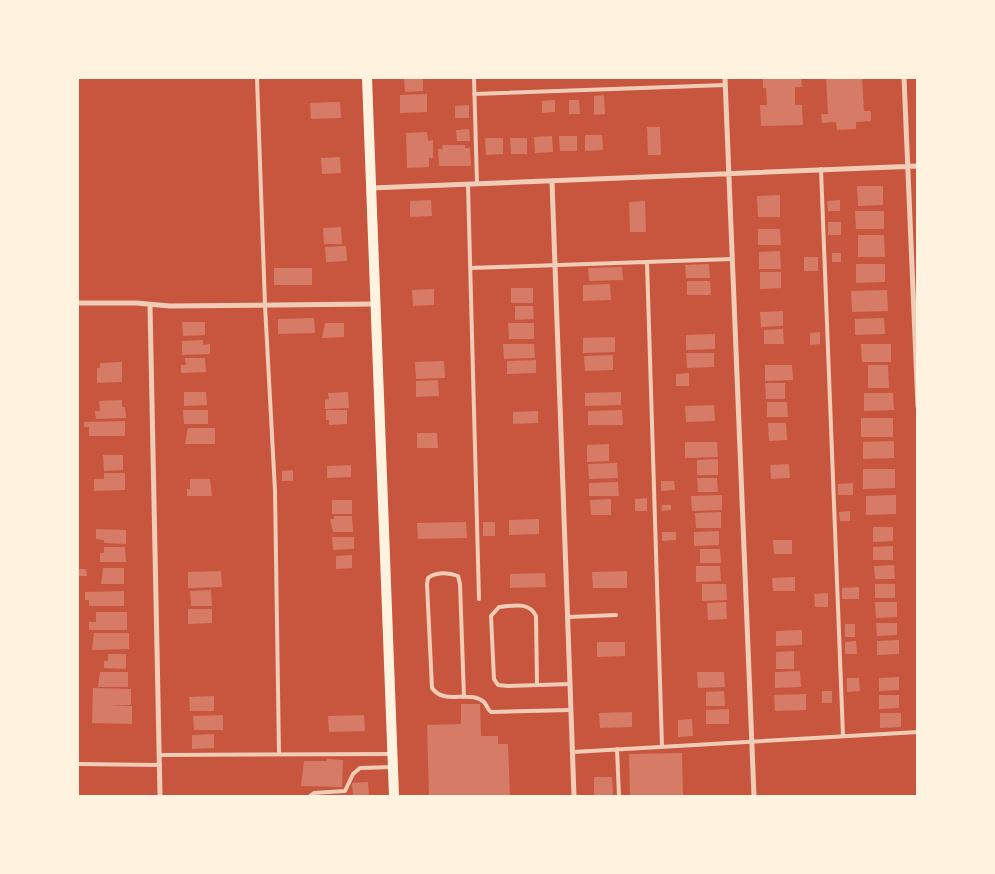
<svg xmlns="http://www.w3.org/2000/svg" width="995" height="874" font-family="'Noto Serif',serif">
  <rect width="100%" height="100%" fill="#c8553d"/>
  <path fill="#d67c66" d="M404,78h19v13l-18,1z
    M763,78h38l1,9h-7v18h7l1,20 -42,1 -1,-21h7l-1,-17h-3z
    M826,78h36l2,33h7v10l-15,1v7l-19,1 -1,-8 -14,1 -1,-9h7z
    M427,94v18l-27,1v-18z
    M604,95l1,19 -11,1v-19z
    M555,100v12l-13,1v-12z
    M569,100h10l1,14h-11z
    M340,102l1,16 -30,1 -1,-16z
    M469,105v13h-14v-12z
    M647,127h13l1,28h-13z
    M469,129l1,12h-13l-1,-11z
    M427,132l1,9 5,-1v18h-4v9l-22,1 -1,-35z
    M585,135h17l1,15 -18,1z
    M552,136l1,16 -18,1 -1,-16z
    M559,136h18v15h-17z
    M485,138h18v16l-17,1z
    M510,138h17v16h-16z
    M442,145h23v3h5l1,18h-32l-1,-17h5z
    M340,157l1,16 -19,1 -1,-16z
    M857,186h26v19l-25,1z
    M780,195v22h-22l-1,-21z
    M431,200l1,16 -22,1v-16z
    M840,200v11h-12l-1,-10z
    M645,201l1,31h-16l-1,-30z
    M855,211h29v18h-28z
    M828,222h13v13h-13z
    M341,227l1,17h-18l-1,-16z
    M758,229h22l1,16h-23z
    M858,235h26l1,22h-27z
    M346,246l1,15 -21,1 -1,-15z
    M780,251l1,18h-22v-17z
    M832,253h9v9h-9z
    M804,257h14v14h-14z
    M709,264l1,14h-24l-1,-13z
    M856,264h29v18l-29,1z
    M622,267l1,13 -34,1 -1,-13z
    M274,268h38v17h-38z
    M760,272h21v16l-21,1z
    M687,281h23l1,14h-24z
    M610,284l1,16 -28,1v-16z
    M511,288h22v15h-22z
    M434,289v16l-21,1 -1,-16z
    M887,290l1,21 -36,1 -1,-21z
    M515,306h18l1,13 -19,1z
    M783,311v15l-22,1 -1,-15z
    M314,318l1,15 -37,1v-15z
    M884,318l1,16 -30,1v-16z
    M182,322h23v13l-22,1z
    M325,323h19v14l-22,1z
    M508,323h26v16h-25z
    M783,329l1,15h-20v-14z
    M820,332v12l-10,1v-12z
    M715,334v15l-29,1v-15z
    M615,337v15l-32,1v-15z
    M203,340v5l7,-1v10l-28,1v-14z
    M503,344h31l1,14 -31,1z
    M861,344h30v18h-29z
    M686,353h28v14l-27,1z
    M613,355v15l-28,1 -1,-15z
    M185,358h20l1,14 -25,1v-8h5z
    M536,360v13l-29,1v-13z
    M444,361l1,17 -29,1 -1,-17z
    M122,362v20l-25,1v-15h3v-5z
    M765,365h27l1,15 -28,1z
    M868,365h20l1,23h-21z
    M689,373v13h-13v-12z
    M438,380l1,16 -23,1v-16z
    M765,383h20v16h-19z
    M184,392h22l1,13 -23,1z
    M348,392l1,16 -24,1v-9l4,-1 -1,-6z
    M621,392v13l-36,1v-13z
    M864,393h29l1,17 -30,1z
    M122,400v7h3l1,11 -30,1 -1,-8h5l-1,-10z
    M767,402h20l1,15h-21z
    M714,405l1,16 -29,1 -1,-16z
    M183,410h25v14h-24z
    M326,410h21v14l-18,1v-5h-3z
    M622,410l1,15h-35v-14z
    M538,411v12l-25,1v-12z
    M861,418h32v19h-32z
    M125,421v15h-36v-9h-5v-5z
    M768,423h18l1,17 -18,1z
    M188,428h27v16h-30z
    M417,433h20l1,15h-21z
    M894,441v17l-31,1v-17z
    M685,442h32l1,15 -33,1z
    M609,444v17l-22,1v-17z
    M103,455h20v15l-19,1z
    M718,459v16h-21v-15z
    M617,463l1,15 -29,1 -1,-15z
    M789,464l1,14 -19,1 -1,-14z
    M351,465v12l-24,1v-12z
    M863,469h32v19l-32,1z
    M293,470v11h-11v-10z
    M104,473h21v17l-31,1v-12h10z
    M697,478h20l1,14h-20z
    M190,479h20l2,17h-25v-7h3z
    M661,481h13l1,9 -14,1z
    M618,482l1,14h-30v-13z
    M853,483v12h-15v-11z
    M722,495v15l-30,1 -1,-15z
    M896,495v19l-30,1v-19z
    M647,498v13h-12v-12z
    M611,499v16h-20l-1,-15z
    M332,500h20v14h-20z
    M662,505h9v5l-10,1z
    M850,511v10h-10l-1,-9z
    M721,512v16h-25l-1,-15z
    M334,516h18l1,16h-20l-3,-13h4z
    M539,519v15l-30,1v-15z
    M466,522l1,16 -49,1 -1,-16z
    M483,522h12v14h-12z
    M873,527h20v14l-20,1z
    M96,529l30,1v14l-22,-1v-3l-8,-1z
    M719,531v14l-25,1v-14z
    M662,532h14v8l-14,1z
    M332,537h22v12l-21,1z
    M773,540h19v14h-18z
    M893,546v14h-20v-13z
    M104,547h21l1,15h-26v-9h4z
    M700,549h20l1,14h-21z
    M352,555v13l-16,1v-13z
    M894,565l1,14h-20l-1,-13z
    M696,566h24l1,15 -25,1z
    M103,568h21v16h-23z
    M78,569h8l1,7h-9z
    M221,571l1,16 -34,1v-16z
    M627,571v17h-34l-1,-16z
    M545,573l1,14 -36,1v-14z
    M795,577v14h-22l-1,-13z
    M702,584h24l1,16 -25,1z
    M875,584h20v14h-20z
    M859,587v12h-17v-11z
    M211,590l1,16h-21l-1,-15z
    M124,591v15h-35v-6h-4v-8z
    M828,593v14h-13l-1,-13z
    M726,602l1,17 -19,1 -1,-17z
    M875,602h22v15l-21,1z
    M188,609h24v14l-24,1z
    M96,612h31v18h-38v-8h7z
    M876,623h21v12l-20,1z
    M845,624h10v13h-10z
    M802,630v15l-26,1v-15z
    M94,633h35v16l-37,1z
    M899,640v14l-22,1v-14z
    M856,641l1,13h-12v-12z
    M597,642h28v14l-28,1z
    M794,651v18h-18v-17z
    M108,654h18v15l-22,-1v-7h4z
    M800,671l1,16 -26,1v-16z
    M100,672h28v15h-30z
    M697,672h27l1,15 -27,1z
    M899,677v13l-20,1v-13z
    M847,678h12l1,13 -13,1z
    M93,688l38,1v16l-22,1h23v18l-40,-1z
    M724,691l1,15h-19v-14z
    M822,691h10v12h-10z
    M806,694v16l-31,1 -1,-16z
    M879,695h20v13l-20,1z
    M214,696v15h-24l-1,-14z
    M461,704h19l1,32h17v8h10l2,52h-81l-2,-71 34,-1z
    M729,709v15h-23v-14z
    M632,712v15l-32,1 -1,-15z
    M880,713h21v14l-21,1z
    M223,715v15h-29l-1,-14z
    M364,715l1,16 -36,1 -1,-16z
    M692,719l1,17 -15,1v-17z
    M214,734v14l-22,1v-14z
    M682,753l1,43h-53l-1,-42z
    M327,759l16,1 -1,27 -41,-1 3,-25h23z
    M594,777h18l1,19h-19z
    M368,782l1,14h-16l-1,-13z"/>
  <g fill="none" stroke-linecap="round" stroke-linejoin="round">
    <path stroke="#f1ccb7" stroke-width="4" d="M257,78l8,227 10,186 4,263
      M474,78l3,106
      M474,94l251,-9
      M821,169l22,567
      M468,185l11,414
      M647,262l15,484
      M470,268l262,-9
      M568,617l48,-2
      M537,685l-1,-69c-7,-15 -24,-10 -37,-9l-8,9 3,63 4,6 10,1 62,-2
      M464,697l-4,-113 -2,-8c-10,-4 -22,-4 -30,2l-1,6 5,104c13,18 37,1 52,14 3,3 3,7 7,10l80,-2
      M617,749l2,47
      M573,752l345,-20
      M159,755l233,-1
      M78,764l82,1
      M310,796l4,-3 31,-2 8,-17 7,-6 33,-1"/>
    <path stroke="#f1ccb7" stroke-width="5" d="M725,78l29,718
      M904,78l14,329
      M552,182l22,614
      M371,188l547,-22
      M78,303h58l34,3 204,-2
      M150,305l10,491"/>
    <path stroke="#fff3e0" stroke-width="10" d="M367,78l27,718"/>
  </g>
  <rect width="995" height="874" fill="none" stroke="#fff3e0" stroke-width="158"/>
</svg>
